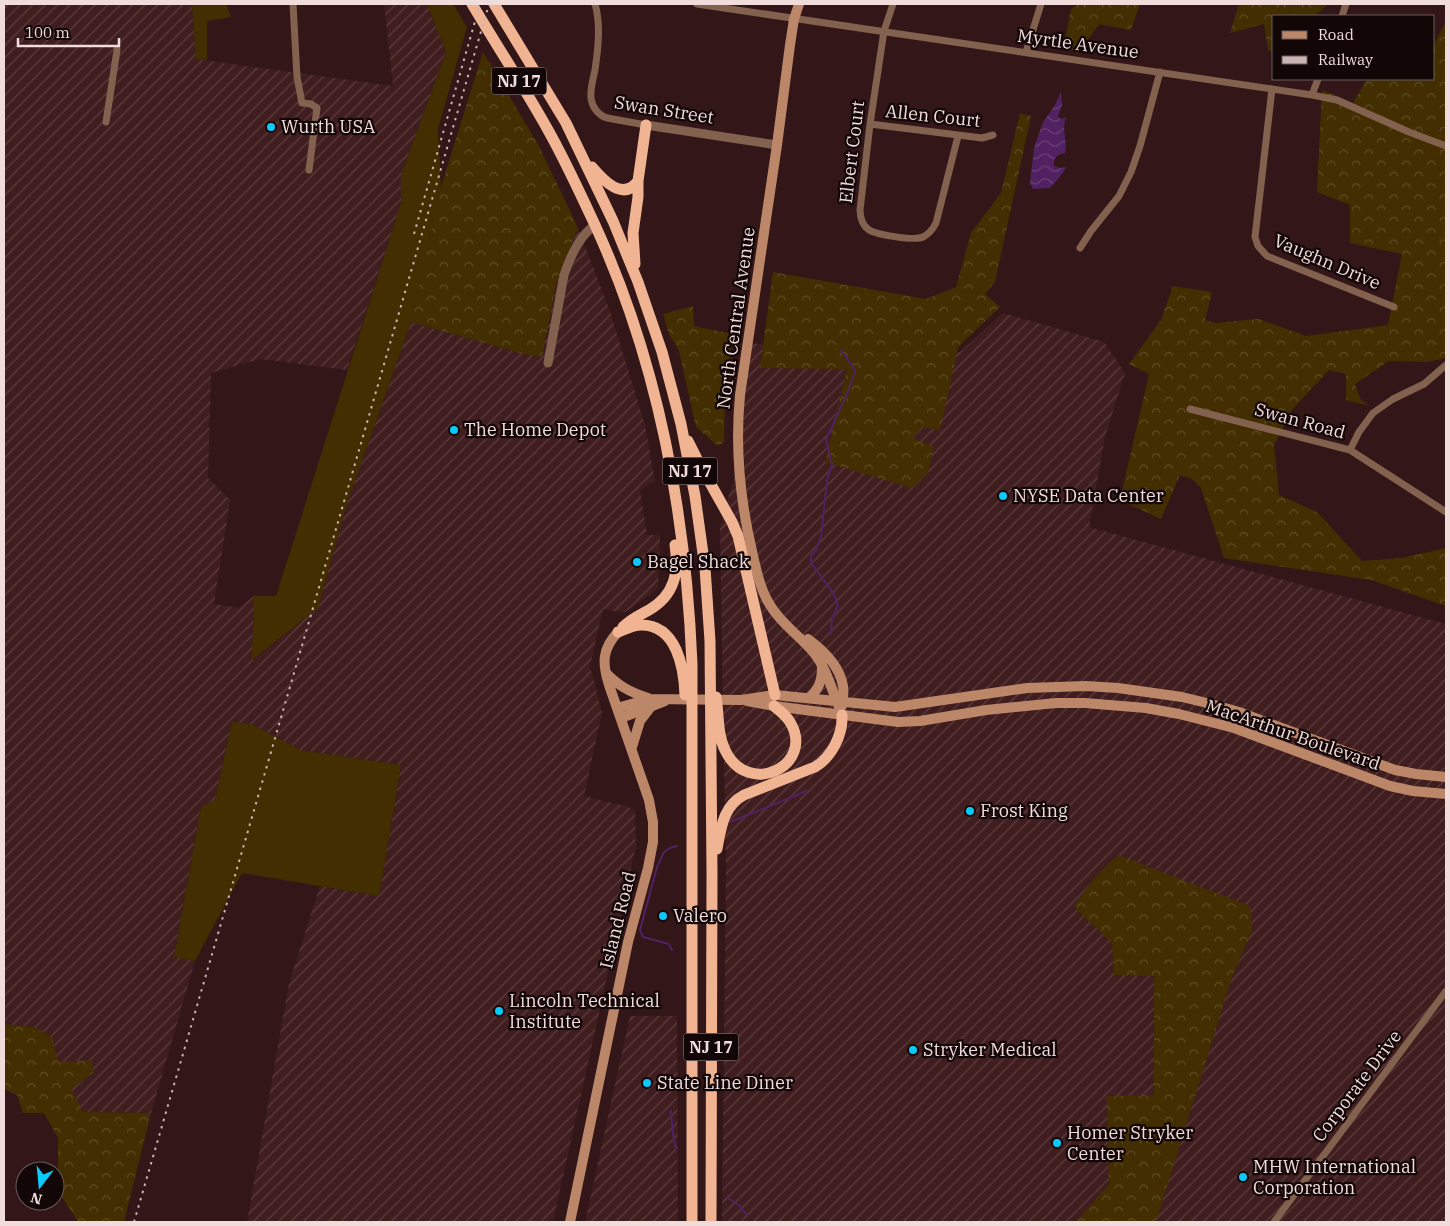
<svg xmlns="http://www.w3.org/2000/svg" width="1450" height="1226" font-family="'IBM Plex Serif',serif">
  <defs>
    <pattern id="industrial-furrows" width="10" height="10" patternUnits="userSpaceOnUse" patternTransform="scale(1.25)"><rect width="10" height="10" fill="#401d1f"/><path d="M-1 1l2-2M0 10L10 0M9 11l2-2" fill="none" stroke="#5c3d3f"/></pattern>
    <pattern id="forest-crowns" width="20" height="18" patternUnits="userSpaceOnUse" patternTransform="scale(1.25)"><rect width="20" height="18" fill="#432e01"/><path d="M2 6a3 3 0 1 1 6 0M12 15a3 3 0 1 1 6 0" fill="none" stroke="#5e4c25"/></pattern>
    <pattern id="water-waves" width="16" height="10" patternUnits="userSpaceOnUse" patternTransform="scale(1.25)"><rect width="16" height="10" fill="#512162"/><path d="M0 5q4-4 8 0t8 0" fill="none" stroke="#6a4178"/></pattern>
  </defs>
  <rect width="100%" height="100%" fill="#331618"/>
  <path fill="url(#industrial-furrows)" d="M4,4h188l4,55 197,27 -9,-82h43l19,48 -45,123v27l-3,11 -51,157 -87,-11 -49,14 -3,105 22,22 -16,104 25,4 15,-12 -1,64 65,-52 28,-102 65,-184 109,31 22,4 14,-73 22,-56 32,83 35,114 10,56 -15,9 7,45h13l-2,54 -34,24 -21,-4 -13,57 12,47 -18,83 45,11 6,5 1,33 -83,377h-306l42,-239 31,-97 59,10 22,-131 -101,-15 -49,-25 -19,-3 -17,78 -14,7 -27,149 21,5 -44,152 -68,-1 -13,-23 23,-16 -35,-11 -24,-35 -30,-3z
    M1003,313l101,29 21,31 -20,64 -16,90 357,97v598h-724l4,-351 -6,-343 18,-65 11,-120 24,2 69,-2 118,9z
    M630,1016h47l1,206h-93z"/>
  <path fill="#432e01" d="M192,4h34l5,13 -24,4v39l-11,-1z
    M427,4h26l14,23 -29,102 3,58 -30,135 -65,184 -28,102 -66,52 2,-64h22l122,-383 3,-11v-27l45,-123z
    M232,722l19,2 49,26 101,15 -22,131 -137,-23 -47,88 -21,-4 27,-150 14,-7z"/>
  <path fill="url(#forest-crowns)" d="M1079,4h61l-9,26 -32,-6 -21,30 -14,-10 7,-35z
    M1239,4h89l-13,12h-41v36l-6,-2 -4,-26 -34,9z
    M1446,21v337l-19,4 -38,-1 -34,23 6,16 9,6 -24,-6v-26l-17,-4 -37,40 -18,35 5,50 38,17 45,49 39,-3 45,-10v58l-75,-26 -147,-22 -23,-70 -9,-9 -12,-4 -19,44 -41,-19 29,-126 -20,-10 32,-44 12,-34 39,6 -7,28 10,3 44,-4 47,17 82,-11 14,-71 -52,-11v-38l-33,-13 5,-102 31,13 14,-24h67v-35z
    M483,52l56,94 39,82 -22,56 -14,73 -22,-4 -109,-31 30,-135z
    M1020,113l11,3 -36,166 -10,12 15,13 -42,40 -18,83 -18,-3 -9,11 21,9 -6,26 -16,15 -87,-26 22,-93 -87,-1 13,-96 153,27 30,-12 15,-54 30,-40z
    M693,306l1,20 39,8 -8,62 -1,46 -6,4 -22,-19 -17,-76 -10,-17 -6,-20z
    M1118,855l132,51 2,25 -20,46 -76,245h-80l33,-38 -2,-88 47,-1v-119l-40,-1 -2,-32 -36,-34 -1,-5 19,-26z
    M4,1024l30,3 18,10 6,25 34,-2 1,13 -22,16 12,23 68,1 -27,109h-46l-20,-31v-53l-14,-25h-21l-6,-18 -13,-6z"/>
  <path fill="url(#water-waves)" d="M1061,92l1,13 -4,12 3,2 5,-2c-5,14 2,23 -1,36 -8,1 -12,5 -11,13l6,2 6,-1c-3,8 -11,14 -16,21l-17,1 -3,-6 4,-35 9,-26 12,-17z"/>
  <g fill="none" stroke-linecap="round" stroke-linejoin="round">
    <path stroke="#512162" stroke-width="2" d="M831,633l1,-15 6,-12 -4,-12 -23,-31v-7l5,-6 5,-13 6,-57 5,-16 -6,-24 23,-51 6,-18c-4,-8 -9,-13 -14,-21
      M730,822l77,-31
      M672,950l-3,-6 -26,-7 -3,-7 17,-63 7,-15 6,-4 7,-2
      M671,1111l2,24 3,14
      M728,1198l11,7 8,10"/>
    <path stroke="#83614f" stroke-width="7" d="M293,4l4,73 5,26 9,1 6,4 -8,62
      M595,4c6,20 3,45 0,66 -2,9 -5,19 -4,28 1,9 7,17 16,20l39,7
      M697,4l615,91 25,5 72,32 37,14
      M893,4l-9,27 -14,93 -10,86c0,8 2,15 9,20 8,5 46,11 54,7 6,-3 10,-8 13,-14l22,-87
      M1342,16l4,-12
      M1026,52l15,-48
      M1272,89l-17,148 3,9 9,10 127,51
      M1312,95l6,-16
      M106,122l11,-72
      M870,124l112,14 11,-3
      M1080,248l11,-17 28,-35 12,-24 9,-26 20,-74
      M1190,409l160,41 96,62
      M1350,450l9,-18 14,-19 20,-14 31,-15 22,-19
      M1274,1222l172,-231"/>
    <path stroke="#83614f" stroke-width="9" d="M646,125l131,20
      M548,363l16,-88c6,-18 15,-39 31,-50"/>
    <path stroke="#bc8668" stroke-width="10" d="M799,4l-5,15 -4,26 -13,100 -37,250c-5,52 0,105 12,156 4,18 8,38 18,54 11,19 30,31 44,48 12,15 17,34 24,52
      M808,639c15,11 32,28 35,47 1,7 0,14 -1,20
      M606,673c14,14 24,19 42,25
      M809,698c10,-9 13,-17 13,-31
      M747,701l27,5 124,16 22,-1 66,-11 70,-7h29l61,5 33,6 55,14 156,58 23,5 33,3
      M617,708l32,-9 92,1 34,-5 120,12 132,-19 59,-2 32,2 64,9 29,7 28,8 156,58 21,4 30,3
      M621,718l44,-17
      M632,747l8,-26 10,-13
      M570,1222l58,-280 20,-74 5,-26v-20l-4,-22 -40,-115c-7,-22 -7,-36 9,-53"/>
    <path stroke="#f0b492" stroke-width="11" d="M472,4c25,42 52,83 76,126 17,30 32,63 47,95 63,137 91,289 97,439v558
      M494,4l72,119 47,98 25,61 24,70 19,72 14,72 10,72 5,73 2,232 -1,349
      M592,167c11,13 31,35 46,14
      M635,264l-2,-31 5,-36v-16l8,-56
      M688,441l12,24 32,57 6,14 37,159
      M623,627c8,-8 17,-12 26,-17 26,-15 30,-38 26,-65
      M618,632c8,-3 15,-7 23,-7 36,0 43,43 44,70
      M716,697c3,17 1,37 9,53 23,49 91,15 65,-28 -4,-7 -10,-11 -16,-16
      M717,849c4,-21 6,-43 27,-54l71,-28c17,-10 28,-33 27,-52"/>
    <path stroke="#cab4b3" stroke-width="2" stroke-dasharray="2.5 5" stroke-linecap="butt" d="M414,234l66,-230
      M134,1222l355,-1218"/>
  </g>
  <g fill="#09cafa" stroke="#120607" stroke-width="2">
    <circle cx="271" cy="127" r="5"/>
    <circle cx="454" cy="430" r="5"/>
    <circle cx="1003" cy="496" r="5"/>
    <circle cx="637" cy="562" r="5"/>
    <circle cx="970" cy="811" r="5"/>
    <circle cx="663" cy="916" r="5"/>
    <circle cx="499" cy="1011" r="5"/>
    <circle cx="913" cy="1050" r="5"/>
    <circle cx="647" cy="1083" r="5"/>
    <circle cx="1057" cy="1143" r="5"/>
    <circle cx="1243" cy="1177" r="5"/>
  </g>
  <g text-anchor="middle" stroke-width="4.5" stroke-linejoin="round" paint-order="stroke">
    <g fill="#120607" stroke="#ad9c9b" stroke-width="1">
      <rect x="491.5" y="67.5" width="55" height="27" rx="4"/>
      <rect x="662.5" y="457.5" width="55" height="27" rx="4"/>
      <rect x="683.5" y="1033.5" width="55" height="27" rx="4"/>
    </g>
    <g font-size="16" font-weight="bold" fill="#f0dcdb">
      <text x="519" y="87">NJ 17</text>
      <text x="690" y="477">NJ 17</text>
      <text x="711" y="1053">NJ 17</text>
    </g>
    <g font-size="18" fill="#f0dcdb" stroke="#120607">
      <text transform="translate(1078 44) rotate(8)" y="6">Myrtle Avenue</text>
      <text transform="translate(664 110) rotate(9)" y="6">Swan Street</text>
      <text transform="translate(933 116) rotate(6)" y="6">Allen Court</text>
      <text transform="translate(852 152) rotate(-83)" y="6">Elbert Court</text>
      <text transform="translate(1327 262) rotate(23)" y="6">Vaughn Drive</text>
      <text transform="translate(736 318) rotate(-82)" y="6">North Central Avenue</text>
      <text transform="translate(1300 421) rotate(15)" y="6">Swan Road</text>
      <text transform="translate(1293 735) rotate(19)" y="6">MacArthur Boulevard</text>
      <text transform="translate(618 920) rotate(-76)" y="6">Island Road</text>
      <text transform="translate(1357 1086) rotate(-53)" y="6">Corporate Drive</text>
    </g>
    <g font-size="18" fill="#f0dcdb" stroke="#120607" text-anchor="start">
      <text x="281" y="133">Wurth USA</text>
      <text x="464" y="436">The Home Depot</text>
      <text x="1013" y="502">NYSE Data Center</text>
      <text x="647" y="568">Bagel Shack</text>
      <text x="980" y="817">Frost King</text>
      <text x="673" y="922">Valero</text>
      <text x="509" y="1007">Lincoln Technical<tspan x="509" dy="21">Institute</tspan></text>
      <text x="923" y="1056">Stryker Medical</text>
      <text x="657" y="1089">State Line Diner</text>
      <text x="1067" y="1139">Homer Stryker<tspan x="1067" dy="21">Center</tspan></text>
      <text x="1253" y="1173">MHW International<tspan x="1253" dy="21">Corporation</tspan></text>
    </g>
  </g>
  <rect width="1450" height="1226" fill="none" stroke="#f0dcdb" stroke-width="10"/>
  <rect x="1272" y="15" width="162" height="65" fill="#120607" stroke="#6b5c5c"/>
  <rect x="1282" y="31" width="25" height="8" fill="#bc8668" stroke="#6b5c5c"/>
  <text x="1318" y="40" font-size="15" fill="#f0dcdb">Road</text>
  <rect x="1282" y="56" width="25" height="8" fill="#cab4b3" stroke="#6b5c5c"/>
  <text x="1318" y="65" font-size="15" fill="#f0dcdb">Railway</text>
  <g transform="translate(40 1186) rotate(196)"><circle r="24" fill="#120607" stroke="#6b5c5c"/>
  <path d="M0-4L9 19L0 12L-9 19Z" fill="#09cafa"/>
  <text y="-8" font-size="14" font-weight="bold" text-anchor="middle" fill="#f0dcdb">N</text>
  </g>
  <path d="M18 38v8h101v-8" fill="none" stroke="#f0dcdb" stroke-width="2.5"/>
  <text x="25" y="38" font-size="15" fill="#f0dcdb" stroke="#120607" stroke-width="4" paint-order="stroke">100 m</text>
</svg>
